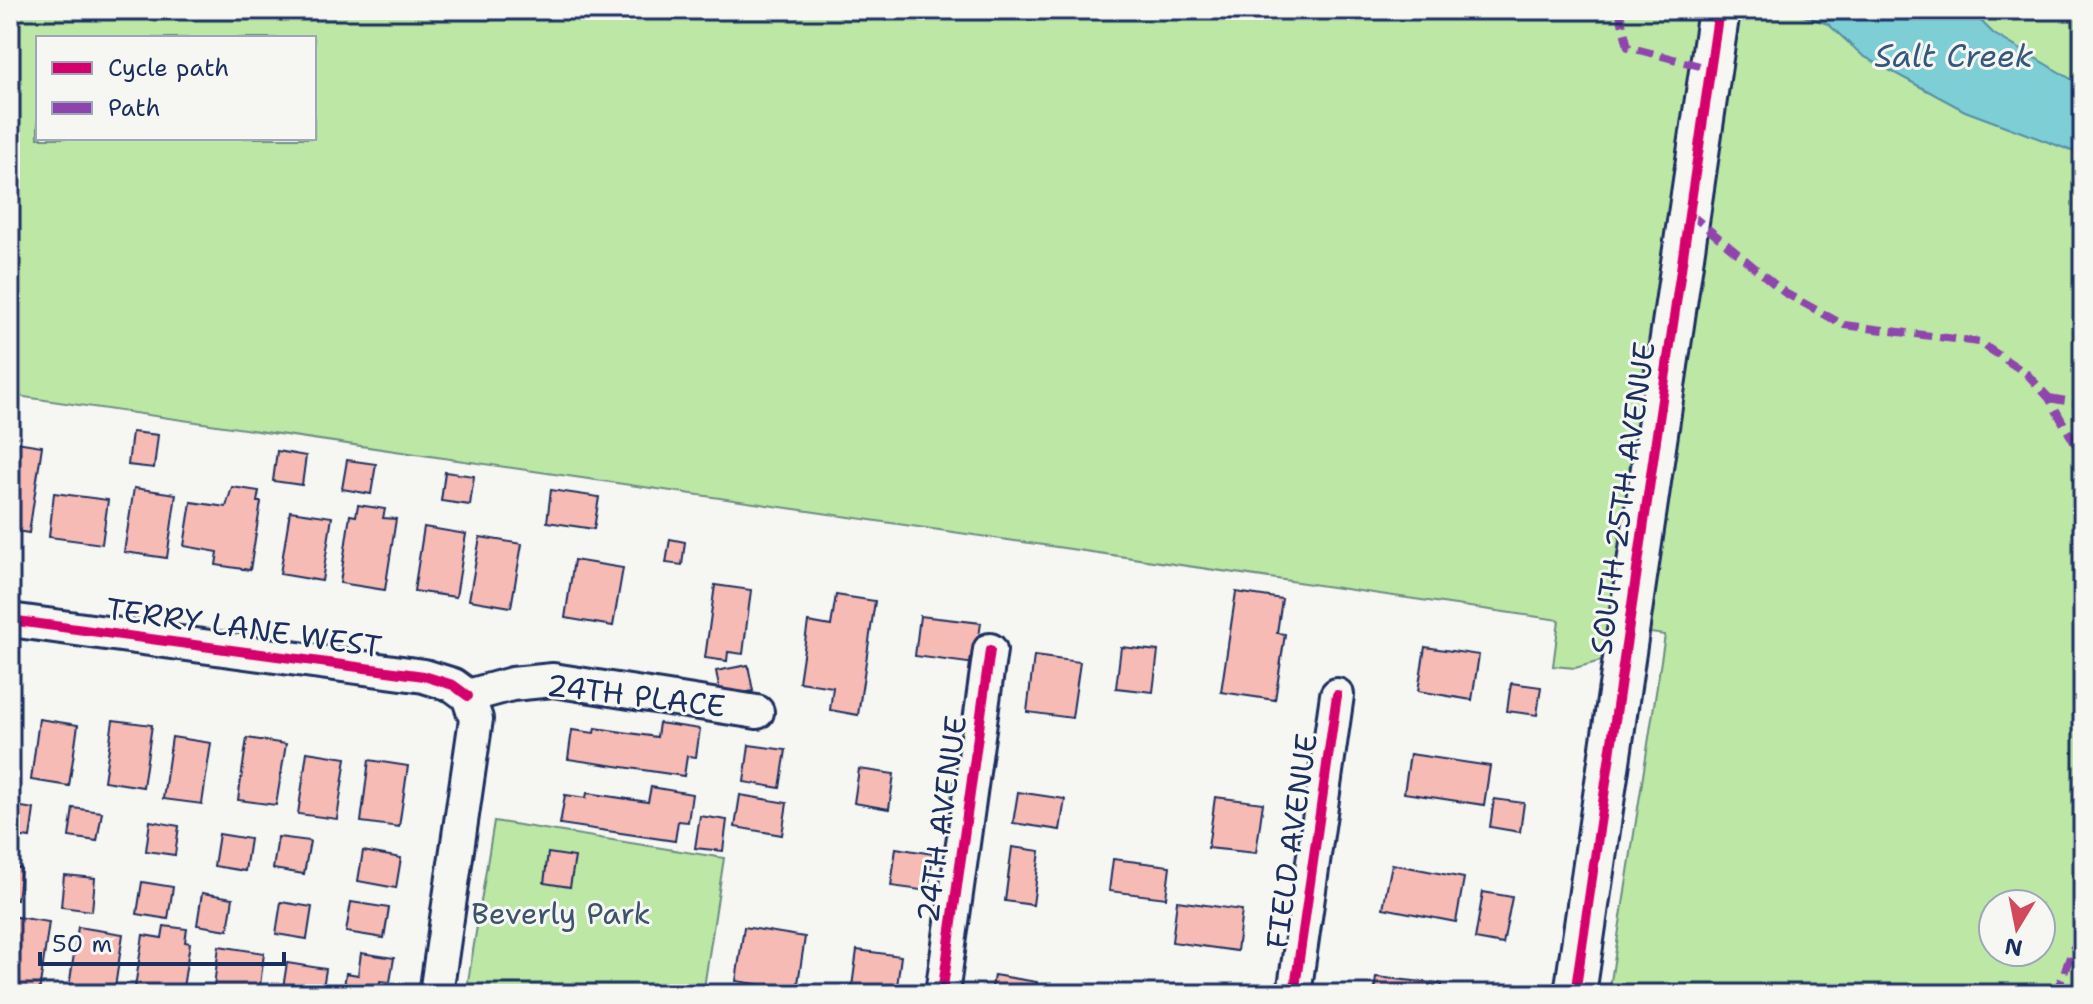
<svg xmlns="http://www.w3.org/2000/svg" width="2093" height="1004" font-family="'Shantell Sans',sans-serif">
  <rect width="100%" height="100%" fill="#f6f6f2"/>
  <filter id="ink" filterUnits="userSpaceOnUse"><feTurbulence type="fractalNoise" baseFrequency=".0125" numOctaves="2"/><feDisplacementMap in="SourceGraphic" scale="16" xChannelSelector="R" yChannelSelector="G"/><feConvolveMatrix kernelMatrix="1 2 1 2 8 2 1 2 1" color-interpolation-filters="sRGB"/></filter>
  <g filter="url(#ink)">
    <path fill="#bce7a5" stroke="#6c8b82" stroke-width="2" fill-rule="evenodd" d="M10,10h2073v984h-474l56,-359 -57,-8 -7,34 -26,7 -22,-2 6,-46 -1549,-225zM38,38h276v100h-276zM1993,904h48v48h-48z
      M494,821l230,37 -21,136h-237z"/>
    <path fill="#7dced5" stroke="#568ea5" stroke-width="2" d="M1785,10h185l24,24 89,52v69l-118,-44 -102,-55 -35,-32z"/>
    <path fill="#f7bbb5" stroke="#1b2f5e" stroke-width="2" d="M132,432l26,3 -4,33 -26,-3z
      M16,442l26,4 -13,87 -19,-3v-60h2z
      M277,451l29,5 -4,29 -29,-4z
      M347,460l29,4 -5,30 -29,-5z
      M445,472l29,4 -4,29 -29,-4z
      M232,487l27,4 -2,11h4l-11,68 -34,-5 2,-13 -34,-6 7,-44 35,5z
      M134,488l42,6 -9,64 -43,-6z
      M551,490l48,7 -5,32 -47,-7z
      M54,493l54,7 -6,44 -53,-7z
      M358,505l27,4 -2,9 13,1 -11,71 -45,-7 10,-68 6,1z
      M290,511l42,6 -10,64 -42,-7z
      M424,527l42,7 -10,63 -42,-6z
      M480,537l42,7 -11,63 -42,-7z
      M670,539l15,3 -3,23 -16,-2z
      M574,560l49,8 -10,58 -48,-8z
      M715,585l36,5 -8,64 -15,-2 -1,9 -22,-3z
      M1236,592l46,7 -5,34 8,1 -10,66 -54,-8z
      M836,595l39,6 -17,114 -28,-5 3,-23 -34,-5 9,-60 23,4z
      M920,616l61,7 -6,41 -60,-8z
      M1121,647l37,4 -5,41 -37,-4z
      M1425,647l54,8 -7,45 -54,-9z
      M1034,656l46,6 -8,56 -45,-6z
      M748,665l5,26 -32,6 -5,-26z
      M1511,683l30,4 -4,28 -30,-4z
      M39,719l39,6 -9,61 -38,-6z
      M113,720l39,5 -9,62 -39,-6z
      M659,723l41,6 -4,28 -9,-1 -3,20 -116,-17 4,-29 22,3 1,-5 62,9z
      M172,737l39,6 -9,61 -39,-5z
      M247,738l39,6 -10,61 -38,-5z
      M749,745l37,5 -6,38 -36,-6z
      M307,752l39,6 -9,61 -39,-5z
      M1410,754l80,12 -6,39 -80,-12z
      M369,760l39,6 -9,61 -38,-5z
      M859,769l35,5 -5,35 -35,-6z
      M651,787l41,7 -4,28 -10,-1 -3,20 -115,-17 5,-29 21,3 1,-5 61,9z
      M1018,792l47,7 -5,31 -47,-7z
      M740,795l47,8 -5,32 -47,-8z
      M1215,797l48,6 -7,50 -48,-5z
      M1494,799l30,4 -4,29 -30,-5z
      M10,805l24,4 -4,29 -20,-3z
      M73,808l29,4 -5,29 -28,-4z
      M700,816l27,4 -4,31 -28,-3z
      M150,821l29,5 -4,29 -29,-4z
      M219,834l31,5 -5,32 -31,-5z
      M278,837l32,4 -6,33 -31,-5z
      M1012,847l28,4 -7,54 -28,-4z
      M896,848l37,6 -5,37 -37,-5z
      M363,851l38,7 -5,30 -38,-7z
      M548,853l27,4 -5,30 -26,-4z
      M1113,859l57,7 -4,32 -57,-7z
      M1392,864l72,14 -8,44 -73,-14z
      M10,867l11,1 -4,32 -7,-1z
      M64,875l31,3 -3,33 -31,-4z
      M142,882l31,5 -5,32 -31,-5z
      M1483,892l29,5 -9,47 -28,-5z
      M202,893l31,5 -5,32 -31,-5z
      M1177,901l65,9 -5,41 -65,-9z
      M281,902l31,5 -5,32 -31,-5z
      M351,902l38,6 -5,30 -38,-6z
      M10,916l39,6 -10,71 -29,-4z
      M164,926l23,3 -2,13 5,1 -8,51h-48l9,-59 19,3z
      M78,927l45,7 -9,60h-46z
      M744,927l61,10 -8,53 -61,-9z
      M219,946l45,7 -5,41h-46z
      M857,950l44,6 -5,38h-45z
      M361,953l33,5 -4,24 -10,-1 -2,13h-35l3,-21 12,2z
      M287,963l39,6 -4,25h-40z
      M994,975l43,7 -1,12h-45z
      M1376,977l66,7 -1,10h-67z"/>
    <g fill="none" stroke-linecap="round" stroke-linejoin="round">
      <g stroke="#1b2f5e" stroke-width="38">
        <path id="minor" d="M10,620l414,56 29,9 15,11
          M468,696l44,-12 41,-4 204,32
          M436,994l40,-275 -8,-23
          M942,994l48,-344
          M1294,994l43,-299"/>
      </g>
      <g stroke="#1b2f5e" stroke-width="46">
        <path id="tertiary" d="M1575,994l144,-984"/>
      </g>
      <use href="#minor" stroke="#f6f6f2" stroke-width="32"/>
      <use href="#tertiary" stroke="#f6f6f2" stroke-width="40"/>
      <path stroke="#8e44ad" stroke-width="8" stroke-dasharray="16 8" stroke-linecap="butt" d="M1619,10l9,37 83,22
        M1689,213l96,80 59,32 135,17 48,32 22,24 34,60
        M2049,398l34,6
        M2056,994l17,-45 10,-12"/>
      <g stroke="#f6f6f2" stroke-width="15">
        <path id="cycleway" d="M10,620l414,56 29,9 15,11
          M942,994l48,-344
          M1294,994l43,-299
          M1575,994l144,-984"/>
      </g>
      <use href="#cycleway" stroke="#d6006c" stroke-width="10"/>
    </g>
  </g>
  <g text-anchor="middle" stroke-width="6" stroke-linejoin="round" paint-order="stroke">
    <g font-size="30" fill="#1b2f5e" stroke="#f6f6f2">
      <text transform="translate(1623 498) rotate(-82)" y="10">SOUTH 25TH AVENUE</text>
      <text transform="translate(244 628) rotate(8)" y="10">TERRY LANE WEST</text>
      <text transform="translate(636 696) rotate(7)" y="10">24TH PLACE</text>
      <text transform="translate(942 819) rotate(-82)" y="10">24TH AVENUE</text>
      <text transform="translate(1292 841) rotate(-82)" y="10">FIELD AVENUE</text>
    </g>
    <g font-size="30" fill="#3b546c" stroke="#f6f6f2">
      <text x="561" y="924">Beverly Park</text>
    </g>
    <g font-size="32" font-style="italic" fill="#34577c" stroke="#f6f6f2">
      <text x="1954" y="67">Salt Creek</text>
    </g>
  </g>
  <rect width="2093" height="1004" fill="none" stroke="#f6f6f2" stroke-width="40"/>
  <rect x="20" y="20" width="2053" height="964" fill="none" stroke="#1b2f5e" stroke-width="3" filter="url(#ink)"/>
  <rect x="36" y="36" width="280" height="104" fill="#f6f6f2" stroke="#9ea6b7" stroke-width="2"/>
  <rect x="52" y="62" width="40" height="12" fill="#d6006c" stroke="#9ea6b7" stroke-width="2"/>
  <text x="108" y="76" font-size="24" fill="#1b2f5e">Cycle path</text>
  <rect x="52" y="102" width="40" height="12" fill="#8e44ad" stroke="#9ea6b7" stroke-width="2"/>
  <text x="108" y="116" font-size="24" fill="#1b2f5e">Path</text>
  <g transform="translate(2017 928) rotate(190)"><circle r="38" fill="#f6f6f2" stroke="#9ea6b7" stroke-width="2"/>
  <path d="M0-6L14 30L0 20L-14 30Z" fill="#d1495b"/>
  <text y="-12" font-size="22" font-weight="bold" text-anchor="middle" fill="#1b2f5e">N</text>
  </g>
  <path d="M40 952v12h244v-12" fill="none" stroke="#1b2f5e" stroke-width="4"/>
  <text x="52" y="952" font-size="24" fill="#1b2f5e" stroke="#f6f6f2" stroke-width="6" paint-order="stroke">50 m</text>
</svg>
